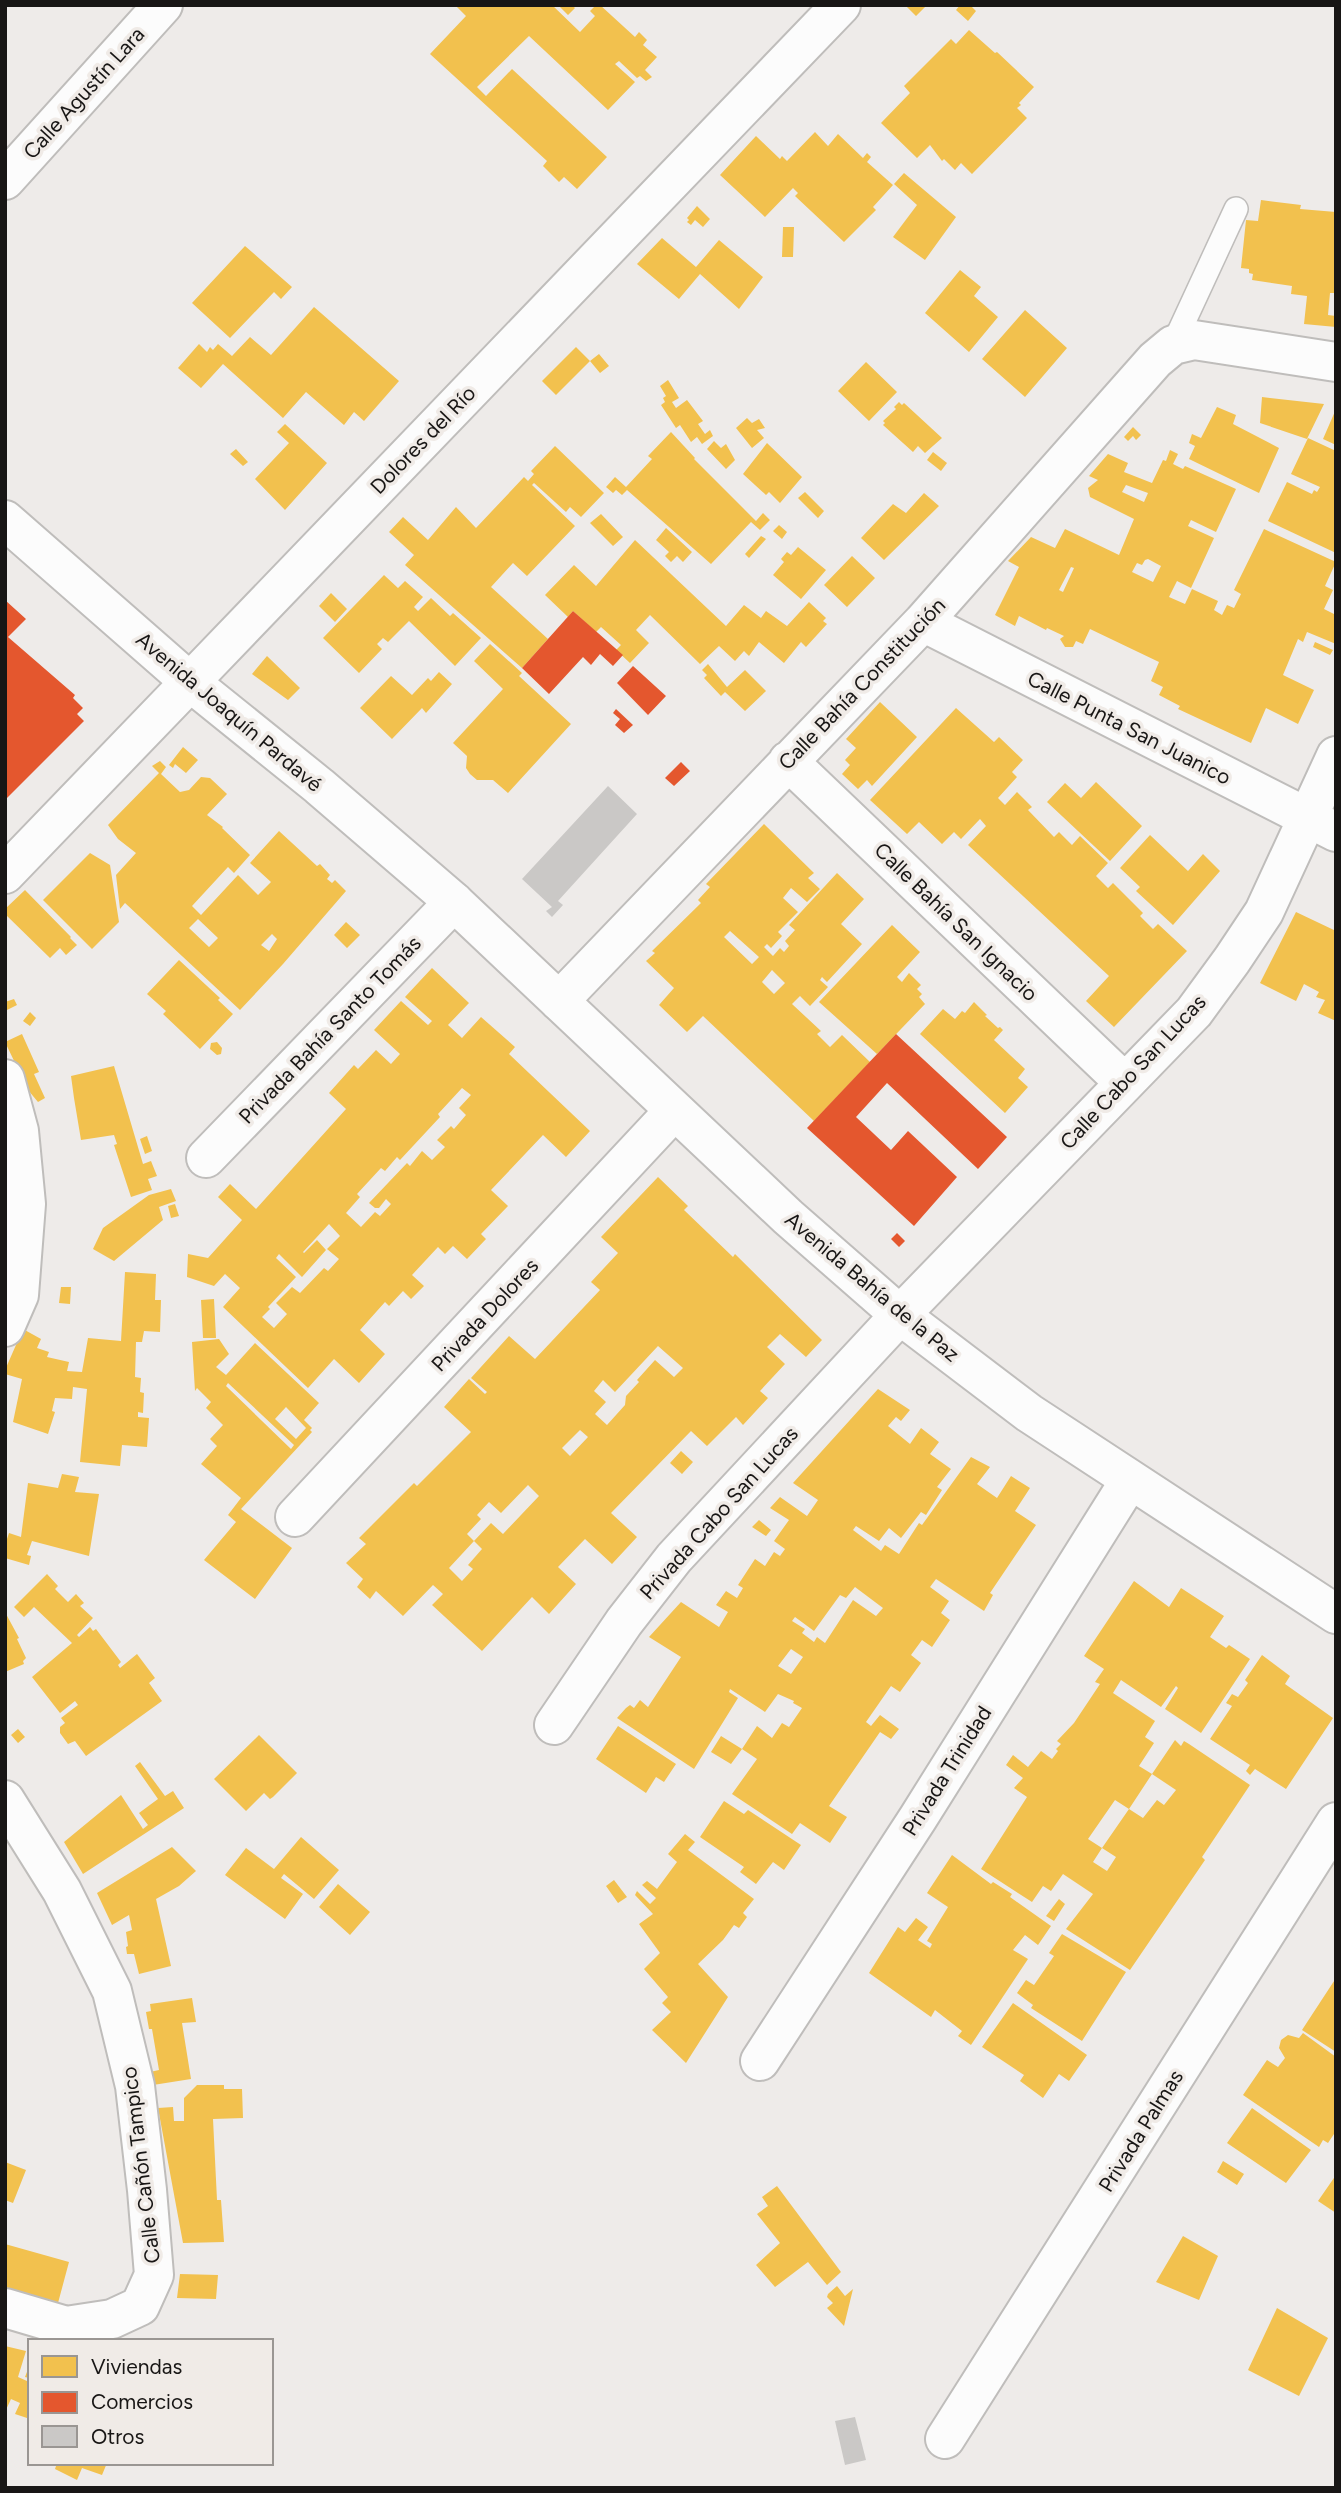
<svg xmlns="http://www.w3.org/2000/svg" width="1341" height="2493" font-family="Figtree,sans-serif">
  <rect width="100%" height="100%" fill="#eeebe9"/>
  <path fill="#f2c14e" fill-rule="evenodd" d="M455,5h79l2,2 2,-2h14l28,27 15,-16 -5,-5 6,-6h4l35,32 4,-5 8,8 -4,5 14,12 -12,13 7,7 -6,4 -6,-5 -3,2 -18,-17 -4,3 20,18 -27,28 -79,-74 -52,51 9,9 26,-27 95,88 -30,32 -13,-12 -5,5 -16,-16 4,-5 -117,-107 36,-38z
    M558,5h14l3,3 -7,7z
    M905,5h22l-11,11z
    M960,5h10l6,6 -8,10 -12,-11z
    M969,30l26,23 2,-1 37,35 -15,16 2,2 -4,3 10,10 -55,56 -11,-11 -6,7 -11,-11 -2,2 -12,-16 -13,13 -36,-35 29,-30 -6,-7 47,-47 5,5z
    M815,132l13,14 10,-12 25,24 4,-5 4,4 -4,5 26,23 -20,22 3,3 -32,32 -49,-46 3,-3 -5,-5 -28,29 -45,-42 36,-39 24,23 2,-3 5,5z
    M904,173l52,44 -31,43 -32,-23 24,-32 -23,-21z
    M1261,200l40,5 -1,4 36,3v81h-6l-2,22 8,1v11l-32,-3 3,-28 -16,-2 1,-8 -40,-6 1,-6 -4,-1v-4l-8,-1 5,-48 12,1z
    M697,206l13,13 -7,8 -8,-7 -4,5 -4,-3 2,-2 -2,-2z
    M783,227h11l-1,30h-11z
    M662,238l34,29 23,-27 44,37 -24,32 -39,-35 -21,25 -42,-35z
    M245,246l47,41 -11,12 -7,-7 -44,46 -38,-35z
    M960,270l21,17 -7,9 24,21 -29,35 -44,-39z
    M314,307l85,74 -35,40 -10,-9 -10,13 -38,-33 -23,26 -60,-54 -22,24 -23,-20 21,-24 8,8 3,-5 3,3 5,-6 14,12 18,-19 21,18z
    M1025,310l42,38 -42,49 -43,-38z
    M576,347l14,14 -34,34 -14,-14z
    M599,354l10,12 -9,7 -10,-12z
    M866,362l31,30 -28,29 -31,-30z
    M668,380l11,18 -7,4 4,6 11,-8 16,21 -5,3 7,10 5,-4 3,6 -11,8 -5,-7 -6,5 -11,-17 -4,3 -15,-23 4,-3 -2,-4 3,-2 -6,-10z
    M1262,397l62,7 -17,35 -47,-16z
    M899,402l3,3 2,-2 38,35 -17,15 -7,-7 -5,6 -30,-27 2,-2 -2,-2 13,-12 -2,-2z
    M1217,407l19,8 -3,9 46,24 -20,45 -70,-34 6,-13 -6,-3 3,-9 9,4z
    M1336,409v36l-13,-6z
    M747,418l5,5 7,-4 6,9 -8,2 7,8 -12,10 -16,-20z
    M285,424l42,39 -42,47 -30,-31 34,-36 -12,-11z
    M1133,427l8,8 -5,5 -3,-4 -5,5 -4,-4z
    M671,432l24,26 -1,1 62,62 7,-8 7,7 -10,10 -9,-8 -40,42 -84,-74 -5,5 -6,-5 -3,3 -7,-6 9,-10 11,10 26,-28 -4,-3z
    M1308,438l28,13v102l-68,-32 19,-39 25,12 2,-4 3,2 3,-5 -29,-13z
    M714,441l7,7 5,-4 9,16 -9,9 -19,-20z
    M767,443l35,34 -22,26 -11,-11 -3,3 -23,-21z
    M555,446l49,47 -23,24 -11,-10 -4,5 -32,-29 -2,2 43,41 -48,50 -14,-13 -22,24 57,52 -26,29 -117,-103 9,-10 -25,-23 14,-15 25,23 28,-33 20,21 48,-51 4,4 6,-7 -3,-3z
    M236,449l12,13 -5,4 -13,-12z
    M1170,450l8,4 -5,10 10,5 2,-3 51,23 -20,43 -25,-12 -3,6 26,12 -23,50 -14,-7 -8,16 16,7 7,-15 26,12 -4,9 8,5 5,-10 7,3 7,-14 -7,-4 30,-61 72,33 -11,24 8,4 -9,19 12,6v29l-29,-12 -4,10 -5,-3 -15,36 31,15 -16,34 -32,-16 -15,35 -73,-34 2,-3 -21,-11 4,-8 -12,-6 8,-19 -69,-33 -7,15 -7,-3 -3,6h-8l-5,-8 4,-3 -17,-8 -1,2 -27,-14 -4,10 -20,-11 24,-48 -11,-6 23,-24 24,11 10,-19 54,26 15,-36 -44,-22 -2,-9 10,-8 -9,-4 19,-22 20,9 -4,9 28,11 11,-23 3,1zM1126,485l22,8 -4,9 -22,-10zM1148,559l13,7 -8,16 -21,-10 5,-9 5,2 3,-5zM1071,567l3,1 -11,24 -4,-2z
    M933,452l14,11 -6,8 -14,-11z
    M805,492l19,19 -6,7 -20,-20z
    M924,493l15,13 -55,54 -23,-22 32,-34 13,9z
    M601,514l22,23 -10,9 -23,-23z
    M779,525l8,7 -5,7 -9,-8z
    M666,528l26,24 -9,10 -6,-6 -6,6 -6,-6 4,-4 -13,-12z
    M761,536l5,3 -17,19 -4,-4z
    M635,540l91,86 18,-21 17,13 5,-7 21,15 22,-24 17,16 -3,3 4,3 -21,23 -5,-5 -17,21 -25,-21 -10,14 -5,-5 -9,10 -16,-15 -19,18 -50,-49 -14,15 13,13 -19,20 -14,-13 5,-5 -20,-18 -5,5 -23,-21 -5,6 -23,-22 29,-30 22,21z
    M798,547l28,23 -25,29 -28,-24 11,-13 -3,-3 6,-7 4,3z
    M852,556l23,22 -28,29 -23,-22z
    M384,575l14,13 7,-7 18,16 -9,10 4,4 13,-13 19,18 3,-3 28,25 -26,28 -46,-45 -21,21 -5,-4 -6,6 5,5 -23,24 -36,-35z
    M331,593l16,16 -12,13 -16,-16z
    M1315,642l18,8 -3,5 -17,-8z
    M490,644l32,29 -3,3 52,48 -63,69 -15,-13h-16l-7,-6 -4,-6 1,-12 -14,-13 50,-54 -29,-28z
    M267,656l33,32 -12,12 -36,-26z
    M708,664l19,23 18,-17 21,21 -21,20 -20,-19 -4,4 -17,-18 3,-3 -5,-5z
    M439,672l13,12 -26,29 -4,-5 -30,31 -32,-31 31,-32 21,19 16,-17 3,3z
    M880,702l37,35 -45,49 -5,-6 -9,9 -16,-15 8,-9 -5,-5 11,-12 -10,-9z
    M956,708l38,34 5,-5 24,23 -11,12 5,5 -19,21 7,7 12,-13 15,15 -4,3 26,27 5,-5 13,13 8,-9 28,27 -12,13 12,12 5,-5 30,30 -3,3 13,13 5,-5 29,27 -73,76 -28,-26 23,-25 -141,-131 18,-19 -6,-7 -19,20 -7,-7 -12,12 -23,-22 -12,12 -37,-34z
    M183,747l15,13 -12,13 -11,-9 -2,4 -4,-3z
    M160,761l6,6 -5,7 19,18 9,-2 12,-13 9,1 17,16 -20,21 16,12 -1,1 28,27 -16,18 -6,-6 -36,39 9,9 37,-40 20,20 13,-13 -21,-19 29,-32 38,35 3,-2 10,11 -3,4 5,4 3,-3 11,11 -63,73 -43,46 -115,-107 -5,6 -4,-34 20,-22 -18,-14 -10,-14 51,-52 -7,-7zM198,919l20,19 -9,9 -20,-19zM272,934l5,5 -8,12 -8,-6z
    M1096,782l46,44 -32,35 -63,-59 18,-19 16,15z
    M764,824l50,49 -6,5 12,11 -13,13 -16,-14 -8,10 15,14 -20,20 4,4 -11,12 -4,-4 -3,3 9,9 7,-8 4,4 5,-6 -4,-5 10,-11 -6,-5 48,-52 27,26 -23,25 21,20 -35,38 -5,-5 -2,3 8,7 -18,19 -10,-10 -8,8 29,27 -4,3 13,13 12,-12 28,27 -56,59 -111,-105 -16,16 -28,-27 15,-17 -28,-27 9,-8 -3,-2 49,-48 -3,-3 12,-13 -4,-3zM730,931l29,26 -7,7 -28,-27zM772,970l13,13 -11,11 -12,-12z
    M1150,835l38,36 15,-17 17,17 -47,54 -37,-34 4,-4 -20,-19z
    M90,853l20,12 9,57 -27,27 -49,-49z
    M25,890l46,47 -1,1 7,7 -11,10 -6,-7 -10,10 -45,-44v-5z
    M1296,912l40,19v90l-18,-8 7,-13 -9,-3 3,-5 -15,-8 -8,17 -36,-18z
    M346,922l14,13 -13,13 -13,-13z
    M892,925l28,27 -23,25 5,5 7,-9 12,12 -4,4 5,5 -3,3 6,7 -48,50 -58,-52z
    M179,960l41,38 -2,2 15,14 -33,35 -37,-35 3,-3 -19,-17z
    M432,968l37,35 -21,22 14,13 19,-21 34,30 -6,7 81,77 -24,26 -23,-22 -52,55 17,16 -27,28 5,5 -19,20 -14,-13 -8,8 -7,-7 -26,28 12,11 -13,13 -8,-8 -14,15 -4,-4 -25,28 25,24 -26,29 -25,-24 -26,29 -85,-81 17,-19 -15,-14 -11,12 -27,-9 1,-23 20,4 34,-38 -24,-23 12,-13 26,25 90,-100 -17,-16 25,-28 4,4 18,-19 15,14 9,-10 -26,-24 27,-29 27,24 4,-4 -27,-24zM462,1088l9,7 -12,13 7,7 -12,14 -3,-3 -14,14 8,7 -13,13 -10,-9 -12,15 -3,-3 -38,40 6,5h4l7,-9 5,5 -11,12 -5,-4 -14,15 -15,-14 14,-16 -3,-3 24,-26 4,3 12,-14 3,3 40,-43 -2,-3zM329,1224l11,12 -13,13 12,10 -11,12 -4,-3 -24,25 -8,-6 -16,16 11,11 -13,14 -12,-11 8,-8 -2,-2 28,-30 -20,-19 3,-4 23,23 24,-27 -9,-10 -13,13 -1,-1z
    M14,999l3,6 -12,6v-9z
    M974,1002l13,13 -2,1 13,12 2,-1 3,3 -9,10 31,29 -7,9 10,9 -23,26 -85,-79 23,-25 12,10 7,-8 3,2z
    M30,1012l6,6 -6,8 -7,-5z
    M22,1034l17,38 -5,2 11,24 -7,4 -10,-12 -23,-48z
    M217,1042l5,6 -1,6 -4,1 -7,-6 1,-6z
    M114,1066l29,98 8,-3 6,15 -9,3 4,11 -21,7 -17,-52 3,-1 -3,-9 -33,5 -7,-42 -3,-22z
    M147,1136l5,15 -7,3 -5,-15z
    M658,1177l30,29 -4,4 49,47 2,-3 87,86 -16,17 -26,-23 -13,13 18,17 -25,27 8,7 -25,27 -7,-8 -29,29 -16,-15 -80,82 26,24 -25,27 -27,-25 -27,28 18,17 -27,30 -17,-17 -50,54 -50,-46 11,-11 -10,-9 -30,31 -27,-25 -6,8 -13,-12 6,-8 -17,-16 20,-19 -7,-6 55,-55 3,3 54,-54 -27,-25 25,-28 16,15 2,-2 -16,-14 38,-42 26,23 65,-69 -9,-8 27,-29 -17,-16zM658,1346l25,22 -9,9 -19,-17 -18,20 2,2 -13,14 -1,9 -18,20 -12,-11 11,-12 -12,-11 9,-11 12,12zM580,1430l8,7 -18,19 -8,-8zM528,1485l11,11 -36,38 -12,-11 -17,18 8,8 -14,16 5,4 -11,12 -13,-13 25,-27 -7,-7 14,-15 -4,-4 12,-13 12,11z
    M171,1189l5,12 -17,6 4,13 -49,41 -21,-12 10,-21 46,-33z
    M175,1204l4,12 -8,2 -3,-12z
    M125,1272l31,2 -1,26h6l-1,32 -16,-1 -2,11h-6l-1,35 6,1 -1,14 4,1 -1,20 -5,-1v5l11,1 -2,29 -25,-2 -2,21 -40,-4 7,-73 -14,-2 -1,12 -17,-1 -3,13 3,1 -7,22 -35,-12 9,-43 -17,-5v-4l18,-41 18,10 -4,9 12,4 -2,5 22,5 -2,9 15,1 6,-34 33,3z
    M61,1287h10l-1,17 -11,-1z
    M214,1299l2,39h-13l-2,-38z
    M219,1339l10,15 -13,13 10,8 29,-32 64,60 -15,17 8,8 -2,2 2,2 -71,77 51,39 -37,51 -51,-39 32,-38 -8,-7 13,-17 -40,-34 16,-18 -7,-7 13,-14 -17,-17 5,-6 -14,-14 -2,3 -3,-49zM228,1383l66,62 -3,4 -65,-63zM286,1407l20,21 -10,11 -21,-20z
    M878,1389l32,21 -9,11 -5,-4 -8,9 22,18 11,-16 18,14 -9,12 21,15 -14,18 5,3 -16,25 -5,-3 -20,26 -12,-10 -10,13 -23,-15 -3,4 28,21 4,-6 14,9 20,-31 3,2 49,-68 19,10 -13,17 20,14 14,-22 19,12 -15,23 21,14 -46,68 3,2 -9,16 -48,-32 -6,8 19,14 -8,12 9,7 -18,27 -10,-7 -11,15 10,8 -21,29 -9,-6 -25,36 5,4 9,-11 19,14 -8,10 -11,-7 -51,74 18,11 -17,26 -30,-20 -8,11 -60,-40 25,-35 -15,-10 15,-23 15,12 10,-15 7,4 13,-19 -9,-5 1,-2 -16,-7 -13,18 -35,-23 -1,3 9,6 -44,71 -77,-51 9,-10 4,-3 4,3 6,-8 8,7 33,-50 -32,-20 32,-35 38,25 9,-15 -12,-7 10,-14 11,7 6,-10 -5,-3 17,-26 10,7 9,-14 6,4 5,-7 -11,-8 15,-21 -19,-12 10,-11 27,19 11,-16 -25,-17zM855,1587l28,21 -7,8 -23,-16 -28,43 -8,-6 -3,5 -12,-9 3,-4 -13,-8 3,-4 19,14 26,-36 6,3zM791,1649l12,8 -12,17 -13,-8z
    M681,1451l12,11 -11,12 -12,-11z
    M62,1474l17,3 -4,15 24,2 -10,62 -57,-15 -5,14 4,1 -2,9 -24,-7v-13l4,-12 12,4 7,-54 30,5z
    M759,1520l12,10 -5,6 -14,-9z
    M47,1574l11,12 -3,3 13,13 8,-8 8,9 -4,3 13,12 -16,17 2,2 11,-10 3,4 3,-2 25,33 -3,3 2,3 17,-14 18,24 -6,5 13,18 -76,55 -11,-15 -7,3 -8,-11v-6l5,-4 -4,-5 17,-13 -3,-4 -15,12 -28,-36 40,-34 -38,-36 -10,10 -10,-10z
    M1134,1581l35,26 12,-19 43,28 -14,21 16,11 3,-3 21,14 -49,74 -36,-24 13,-21 -2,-2 -15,21 -40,-27 -8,13 42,28 -10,16 9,6 -15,23 13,8 -23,35 -14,-9 -27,39 14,9 -9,14 14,9 9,-14 -14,-9 27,-39 14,9 14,-18 7,5 12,-15 -24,-16 23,-34 6,6 3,-5 5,3 61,41 -48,72 3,3 -75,110 -64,-41 27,-35 -30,-20 -12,17 -8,-5 -11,16 -51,-33 46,-72 -13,-9 9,-10 -17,-13 7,-10 15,12 13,-16 11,8 6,-8 -2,-2 5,-5 -4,-3 17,-18 26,-39 -5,-2 9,-13 -20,-13z
    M5,1612l14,26 -2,1 9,19 -3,3 1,3 -19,8z
    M1262,1655l28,21 -5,8 48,34 -47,71 -31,-20 -5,6 -4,-4 4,-6 -40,-26 22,-33 -6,-3 6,-9 6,3 10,-14 -3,-3z
    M618,1726l58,38 -12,18 -8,-5 -10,16 -50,-34z
    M18,1729l7,8 -7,6 -7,-8z
    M259,1735l38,38 -24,24 -3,2 -6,-6 -18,18 -32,-32z
    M721,1736l21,13 -11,15 -20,-12z
    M140,1762l25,34 8,-5 11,17 -101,66 -19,-32 57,-47 22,34 5,-4 -9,-12 19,-14 -23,-33z
    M724,1801l20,13 4,-4 53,35 -17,25 -11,-8 -17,22 -16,-12 4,-5 -44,-30z
    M685,1834l10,8 -7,8 66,49 -11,14 4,4 -8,11 -5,-3 -11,15 -25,24 30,33 -42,66 -34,-33 19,-18 -9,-9 6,-6 -24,-28 16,-16 -21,-29 14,-10 -18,-19 2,-4 13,13 6,-6 -14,-13 5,-4 10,8 20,-27 -9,-8z
    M301,1837l38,33 -25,29 -30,-25 -3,4 22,16 -18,25 -60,-44 21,-27 28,21z
    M172,1847l24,24 -17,15 -23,13 15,67 -32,8 -5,-20h-7l-1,-7 2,-1 -2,-14 6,-2 -3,-15 -17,10 -15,-32z
    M952,1855l39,29 2,-2 19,12 -2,3 41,29 -13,19 -13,-10 -12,15 15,9 -57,86 -13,-9 4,-5 -27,-21 -4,7 -62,-44 29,-46 7,5 11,-14 12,9 -10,13 12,8 2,-4 -5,-3 21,-34 -21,-14z
    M614,1880l13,17 -9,6 -12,-17z
    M338,1884l32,28 -20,23 -31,-28z
    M1059,1899l6,5 -11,17 -8,-5z
    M1062,1934l64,38 -44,69 -51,-33 2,-3 -16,-12 9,-13 8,5 20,-29 -5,-3z
    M1336,1978v74l-34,-22z
    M192,1998l4,24 -14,1 9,56 -38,6 -3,-13 9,-2 -7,-41h-3l-3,-17 5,-1 -1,-7z
    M1013,2003l74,52 -18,26 -10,-7 -16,24 -23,-17 4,-6 -42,-28z
    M1303,2033l33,24v74l-8,12 -5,-3 -4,7 -76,-52 24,-35 11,7 7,-9 -6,-10 2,-8 7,-5 11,3z
    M197,2085h27v4h18l1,29 -30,1 4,81h4l3,42 -41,1 -25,-135 15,-1 1,14h10v-23z
    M1252,2108l59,42 -25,33 -59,-40z
    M1223,2161l21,13 -7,11 -20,-13z
    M5,2162l21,8 -13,33 -8,-3z
    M1336,2175v38l-18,-12z
    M777,2186l64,86 -14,13 -19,-23 -33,25 -19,-22 24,-22 -23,-29 11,-8 -6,-9z
    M1183,2236l35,20 -19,44 -43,-18z
    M5,2244l64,18 -11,41 -53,-15z
    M180,2274l38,1 -2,24 -39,-1z
    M837,2286l8,10 8,-7 -9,37 -17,-18 6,-5 -6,-6 1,-3z
    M1277,2308l51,30 -29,58 -51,-26z
    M5,2346l21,5 -8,26 9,4 2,-3 -4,-1 5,-13v55l-15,-5 5,-11 -9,-4 -6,13z
    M57,2463h50l-5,12 -20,-7 -5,12 -22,-11z"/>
  <path fill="#e4572e" d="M5,600l21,19 -18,18 67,58 -2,3 10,10 -6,6 7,7 -79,79z
    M573,611l50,44 -10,11 -13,-12 -9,11 -8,-8 -34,37 -27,-26z
    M633,666l33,30 -18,19 -31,-32z
    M616,709l17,16 -9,8 -9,-8 5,-6 -7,-6z
    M681,762l9,9 -16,15 -9,-8z
    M896,1034l111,103 -29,32 -91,-86 -31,34 35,33 17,-19 49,46 -43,49 -107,-98z
    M897,1233l8,8 -6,6 -8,-8z"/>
  <path fill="#cac8c6" d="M608,786l29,28 -79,87 5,4 -11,12 -6,-6 6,-4 -30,-28z
    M855,2417l11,43 -21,5 -10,-44z"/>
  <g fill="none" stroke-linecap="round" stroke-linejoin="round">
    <g stroke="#bfbdbb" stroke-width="26">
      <path id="service" d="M1173,345l63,-136"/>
    </g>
    <g stroke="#bfbdbb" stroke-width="42">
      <path id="minor" d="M5,180l158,-175
        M923,622l413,210
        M190,682l651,-677
        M788,761l336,321
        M559,1001l364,-379 232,-262 18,-15 21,-5 142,22
        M206,1158l248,-256
        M295,1517l379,-406
        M554,1725l70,-103 50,-64 226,-243 294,-303 38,-52 32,-48 72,-156
        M760,2061l158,-243 212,-338
        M945,2439l391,-617"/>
    </g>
    <g stroke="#bfbdbb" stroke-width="42">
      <path id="tertiary" d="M5,874l185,-192
        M5,1079l14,52 7,73 -7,91 -14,32
        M5,1800l57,91 50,100 23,95 12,104 7,85 -14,31 -28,13 -46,7 -61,-18"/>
    </g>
    <g stroke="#bfbdbb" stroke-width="42">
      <path id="secondary" d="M5,520l185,162 129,104 135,116 334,315 112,98 129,98 307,201"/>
    </g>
    <use href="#service" stroke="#fcfcfc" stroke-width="23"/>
    <use href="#minor" stroke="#fcfcfc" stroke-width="38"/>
    <use href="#tertiary" stroke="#fcfcfc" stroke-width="38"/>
    <use href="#secondary" stroke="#fcfcfc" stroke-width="38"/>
  </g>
  <g text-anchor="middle" stroke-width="7" stroke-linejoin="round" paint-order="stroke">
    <g font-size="21" fill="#181615" stroke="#f0ebe7">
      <text transform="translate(84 93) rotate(-48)" y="7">Calle Agustín Lara</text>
      <text transform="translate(423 440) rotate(-46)" y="7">Dolores del Río</text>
      <text transform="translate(862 684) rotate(-46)" y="7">Calle Bahía Constitución</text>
      <text transform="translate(229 712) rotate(40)" y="7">Avenida Joaquín Pardavé</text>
      <text transform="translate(1129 728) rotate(27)" y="7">Calle Punta San Juanico</text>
      <text transform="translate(956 922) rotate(44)" y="7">Calle Bahía San Ignacio</text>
      <text transform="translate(330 1030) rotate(-46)" y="7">Privada Bahía Santo Tomás</text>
      <text transform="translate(1133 1072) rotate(-47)" y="7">Calle Cabo San Lucas</text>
      <text transform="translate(872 1287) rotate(40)" y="7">Avenida Bahía de la Paz</text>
      <text transform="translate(485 1315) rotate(-47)" y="7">Privada Dolores</text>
      <text transform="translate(719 1513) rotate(-48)" y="7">Privada Cabo San Lucas</text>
      <text transform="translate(947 1771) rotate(-58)" y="7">Privada Trinidad</text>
      <text transform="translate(1141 2131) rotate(-58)" y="7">Privada Palmas</text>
      <text transform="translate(141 2165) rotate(-97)" y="7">Calle Cañón Tampico</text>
    </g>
  </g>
  <rect width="1341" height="2493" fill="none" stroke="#181615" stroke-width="14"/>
  <rect x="28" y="2339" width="245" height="126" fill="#f0ebe7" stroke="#9a9693" stroke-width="2"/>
  <rect x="42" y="2356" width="35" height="21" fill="#f2c14e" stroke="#9a9693" stroke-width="2"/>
  <text x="91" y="2374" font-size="21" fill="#181615">Viviendas</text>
  <rect x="42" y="2392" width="35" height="21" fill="#e4572e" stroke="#9a9693" stroke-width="2"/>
  <text x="91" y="2409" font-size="21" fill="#181615">Comercios</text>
  <rect x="42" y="2426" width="35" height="21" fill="#cac8c6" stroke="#9a9693" stroke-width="2"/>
  <text x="91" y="2444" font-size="21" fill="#181615">Otros</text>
</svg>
